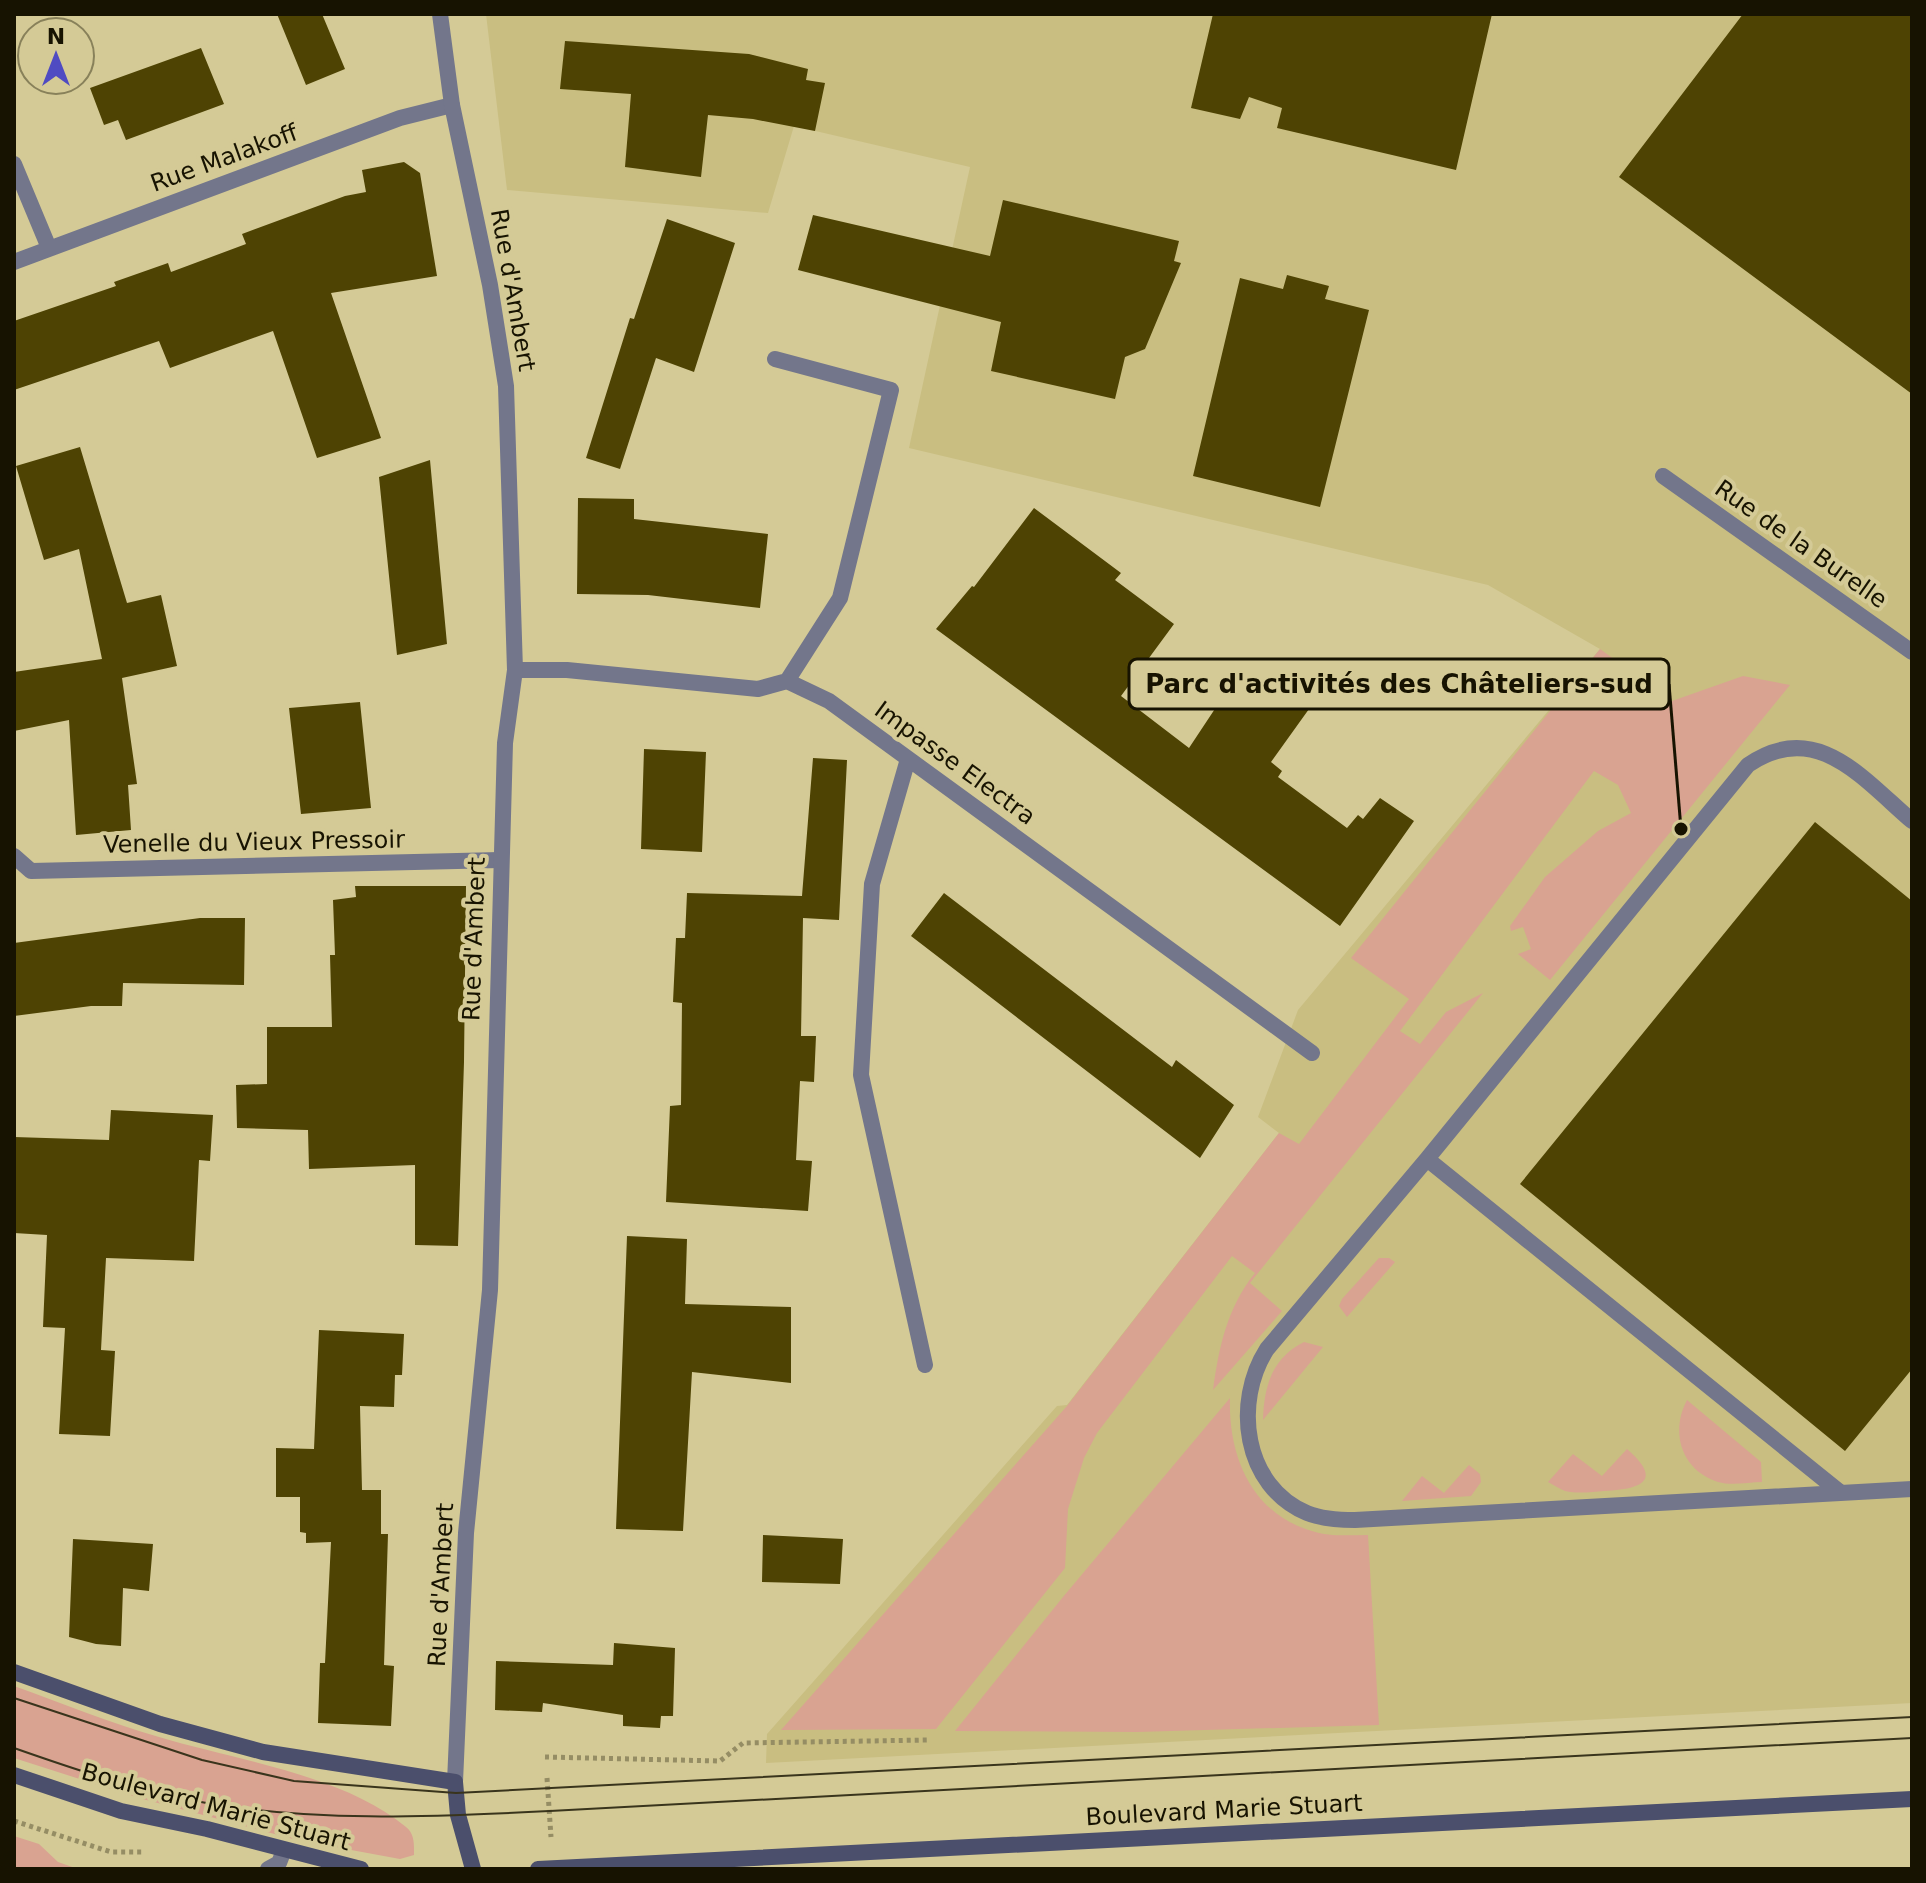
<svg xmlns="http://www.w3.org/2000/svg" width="1926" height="1883" font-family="'DejaVu Sans',sans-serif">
  <rect width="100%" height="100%" fill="#d4ca96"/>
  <path fill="#c9be81" d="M486,14h1426v1689l-1146,60 1,-29 290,-328 10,-1 212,-272 -21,-16 40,-107 302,-361 -112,-64 -579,-137 61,-281 -176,-41 -26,87 -261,-23z"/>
  <path fill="#d9a391" d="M1600,649l72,52 71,-25 47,9 -240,295 -32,-26 13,-5 -8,-22 -12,4 -1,-5 35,-49 53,-46 33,-18 -13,-28 -24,-14 -194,260 20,13 26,-32 37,-19 -233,290 32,28 -69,79c6,-43 14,-82 42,-117l-23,-17 -135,177 -13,25 -16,51 -3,59 -129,161 -155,1 286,-324 212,-273 20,11 110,-145 -58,-41z
    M1379,1258h10l6,4 -48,55 -8,-11 3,-7z
    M1304,1342l19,5 -60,73c1,-34 9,-62 41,-78z
    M1230,1398c-2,58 22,116 82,133 18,6 37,4 56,4l11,190 -242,7 -182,-1 108,-134z
    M1687,1400l74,62 1,20c-13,0 -30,4 -44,0 -37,-12 -48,-50 -31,-82z
    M1627,1449c38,33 12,40 -23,42 -12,1 -26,3 -39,0 -5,-2 -11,-6 -17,-9l25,-28 29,22z
    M1469,1465l11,9 1,8 -10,14 -69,5 20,-25 22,17z
    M14,1686c48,17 96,37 145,51 77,23 185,38 247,90 9,7 8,18 8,28l-14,4 -103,-19 -158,-42 -125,-40z
    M14,1836l25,8 19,18 20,7h-64z"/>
  <path fill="#4e4303" d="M277,14h45l23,55 -39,16z
    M1213,14h279l-36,156 -179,-42 5,-20 -33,-11 -9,22 -49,-11z
    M1743,14h169v380l-293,-217z
    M565,41l184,13 59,15 -2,11 19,3 -10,48 -62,-12 -45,-4 -7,62 -76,-10 6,-73 -71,-5z
    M201,48l23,56 -98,36 -8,-20 -14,5 -14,-37z
    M404,162l16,11 17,103 -106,17 50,145 -64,20 -44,-127 -103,37 -11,-27 -145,49v-69l102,-35 -2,-4 54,-19 3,9 75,-28 -4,-10 103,-38 21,-4 -4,-22z
    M1003,200l176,41 -5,20 7,2 -36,86 -20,8 -10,42 -124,-28 10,-49 -203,-52 15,-55 177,41z
    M667,219l68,24 -41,129 -38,-14 -36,111 -34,-11 44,-140 4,1z
    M1287,275l42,11 -4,13 44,11 -49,197 -127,-31 47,-198 43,11z
    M80,447l47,156 34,-8 16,71 -55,12 15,106 -9,1 3,45 -55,5 -7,-115 -55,11v-59l88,-13 -23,-110 -35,11 -28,-94z
    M430,460l17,184 -50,11 -18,-178z
    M578,498l56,1v20l134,15 -8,74 -112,-13 -71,-1z
    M1034,508l87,65 -6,7 59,44 -53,72 68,52 57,-86 63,47 -38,53 11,9 -4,6 69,51 11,-13 5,4 17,-21 34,23 -74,105 -404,-297 36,-43 2,1z
    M360,702l11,106 -70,6 -12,-106z
    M644,749l62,3 -4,100 -61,-3z
    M813,758l34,2 -8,160 -36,-2 -2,118h15l-2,46 -14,-1 -4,79 16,1 -4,50 -142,-9 4,-96 11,-1 1,-102 -9,-1 3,-64h9l2,-45 115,3z
    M1815,822l97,79v468l-67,82 -325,-267z
    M355,886h111l-2,176 -6,184 -43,-1v-80l-106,4 -1,-39 -71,-2 -1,-43 31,-1v-57h65l-2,-72h5l-2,-55 23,-3z
    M944,893l228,174 4,-7 58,45 -34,53 -289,-222z
    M200,918h45l-1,67 -121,-2 -1,23h-31l-77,10v-73z
    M111,1110l102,5 -3,46 -11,-1 -5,101 -88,-3 -5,92 14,1 -5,85 -51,-2 6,-106 -22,-1 4,-92 -33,-2v-96l95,3z
    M627,1236l60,3 -2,65 106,3v76l-99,-11 -9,159 -67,-2z
    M319,1330l85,4 -2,41h-7l-1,32 -34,-1 2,84h19v44h7l-4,131 10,1 -3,60 -73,-3 2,-60h5l6,-121 -25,1v-10l-6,-1v-35h-24v-49l38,1z
    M763,1535l80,4 -3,45 -78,-2z
    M73,1539l80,5 -4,47 -26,-3 -2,58 -25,-2 -27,-7z
    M614,1643l61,5 -2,68h-12l-1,12 -37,-2v-11l-80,-12 -1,9 -47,-2 1,-49 117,4z"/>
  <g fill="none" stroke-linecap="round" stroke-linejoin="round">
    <path stroke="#958d64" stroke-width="5" stroke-dasharray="4 4" stroke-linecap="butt" d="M545,1757l175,4 23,-18 186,-3
      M547,1778l4,59
      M14,1821l97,31h31"/>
    <path stroke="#73768b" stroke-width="16" d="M1912,821c-49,-42 -96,-103 -164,-56l-321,394 -160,190c-34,53 -24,137 40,164 15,6 31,7 48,7l557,-31
      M14,856l17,15 469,-11
      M1427,1159l414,334
      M268,1869l11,-6 5,-13"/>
    <path stroke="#73768b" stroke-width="16" d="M14,164l35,84
      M14,262l386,-144 52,-13
      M775,359l116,31 -51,208 -53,83
      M1663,476l249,176
      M515,670h52l191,19 29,-8 42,20 483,352
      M908,759l-36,125 -11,191 64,290"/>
    <path stroke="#73768b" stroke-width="16" d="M440,14l12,91 38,180 16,101 9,284 -10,73 -15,547 -24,243 -11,249"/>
    <path stroke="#4b4f6c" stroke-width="16" d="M14,1672l146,52 103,28 192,30 3,33 15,54
      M14,1775l107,36 86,18 154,40
      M538,1869l1374,-70"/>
    <path stroke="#39341c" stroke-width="2" d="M14,1698l188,62 92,21 162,12 1456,-76
      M14,1748c57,20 116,40 176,52 119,23 239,17 360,11l1362,-73"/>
  </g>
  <g text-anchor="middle" stroke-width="8" stroke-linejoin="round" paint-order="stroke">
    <g font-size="24" fill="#171301" stroke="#d4ca96">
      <text transform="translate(224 158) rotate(-20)" y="8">Rue Malakoff</text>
      <text transform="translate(513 290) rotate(80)" y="8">Rue d'Ambert</text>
      <text transform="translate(1801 544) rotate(35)" y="8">Rue de la Burelle</text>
      <text transform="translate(955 763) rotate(36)" y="8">Impasse Electra</text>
      <text transform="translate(254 842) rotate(-1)" y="8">Venelle du Vieux Pressoir</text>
      <text transform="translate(474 939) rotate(-88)" y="8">Rue d'Ambert</text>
      <text transform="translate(441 1585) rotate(-87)" y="8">Rue d'Ambert</text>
      <text transform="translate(216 1807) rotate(15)" y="8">Boulevard Marie Stuart</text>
      <text transform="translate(1224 1810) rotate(-3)" y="8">Boulevard Marie Stuart</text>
    </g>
  </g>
  <path fill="none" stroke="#171301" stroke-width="3" d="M1681 829L1669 684"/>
  <circle fill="#171301" stroke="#d4ca96" stroke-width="3" cx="1681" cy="829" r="8"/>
  <rect fill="#d4ca96" stroke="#171301" stroke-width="3" x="1129" y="659" width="540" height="50" rx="8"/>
  <g font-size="26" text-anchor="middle" font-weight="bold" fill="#171301">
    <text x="1399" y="693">Parc d'activités des Châteliers-sud</text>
  </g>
  <rect width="1926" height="1883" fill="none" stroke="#171301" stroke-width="32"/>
  <g transform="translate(56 56)"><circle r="38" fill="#d4ca96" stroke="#88815a" stroke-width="2"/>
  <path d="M0-6L14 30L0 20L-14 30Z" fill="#4f4bc2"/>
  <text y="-12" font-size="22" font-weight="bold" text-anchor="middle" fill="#171301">N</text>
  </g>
</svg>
